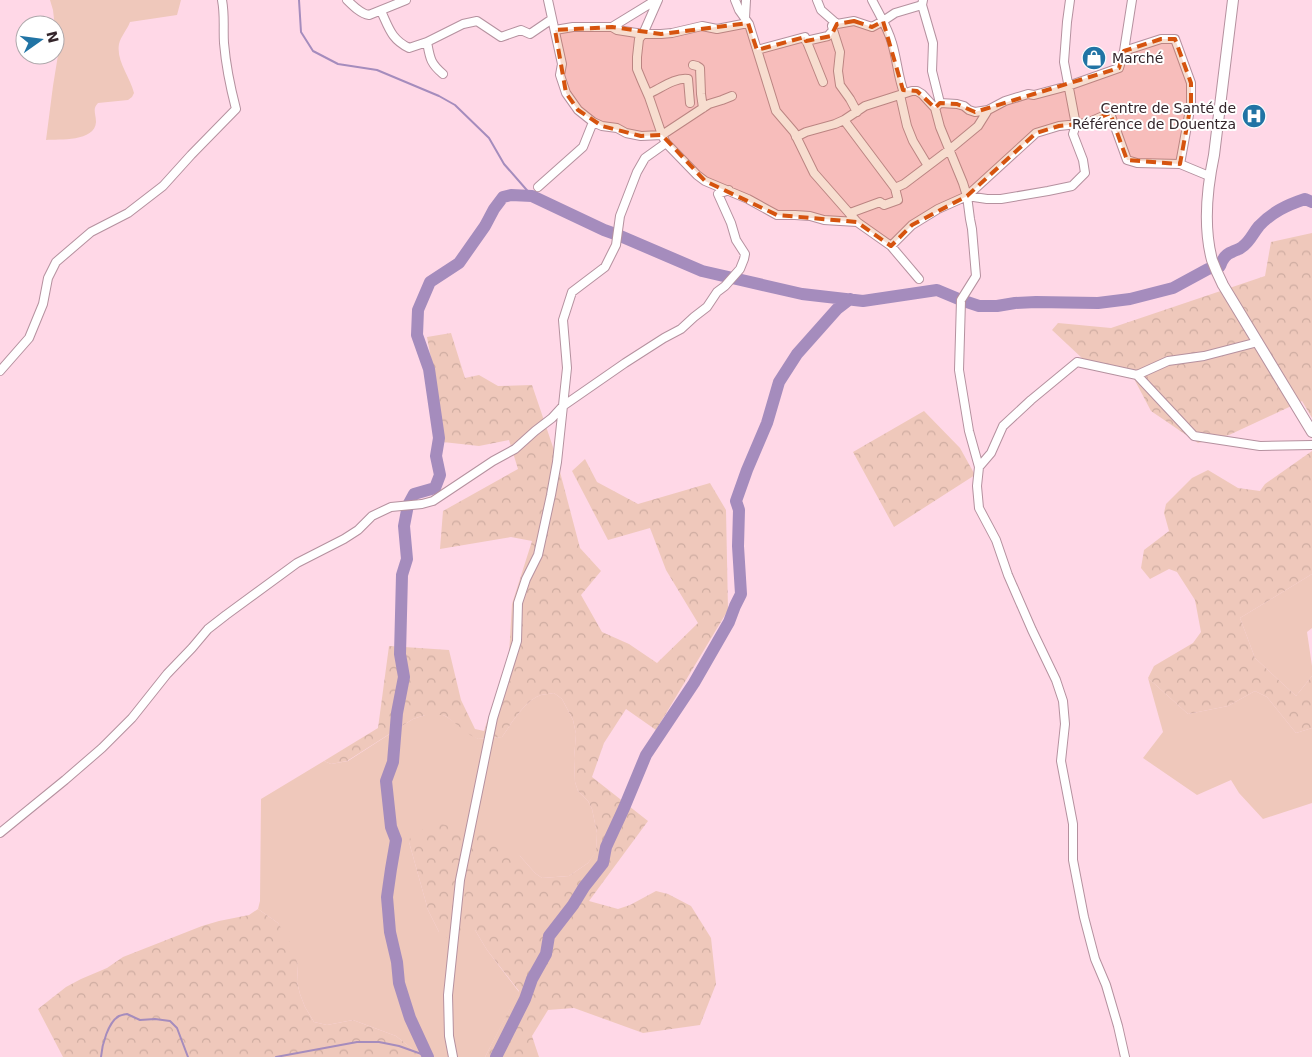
<svg xmlns="http://www.w3.org/2000/svg" width="1312" height="1057" font-family="'DejaVu Sans',sans-serif">
  <defs>
    <pattern id="forest-crowns" width="20" height="18" patternUnits="userSpaceOnUse" patternTransform="scale(1.25)"><rect width="20" height="18" fill="#efc8bb"/><path d="M2 6a3 3 0 1 1 6 0M12 15a3 3 0 1 1 6 0" fill="none" stroke="#ceaca1"/></pattern>
  </defs>
  <rect width="100%" height="100%" fill="#ffd8e7"/>
  <path fill="#efc8bb" d="M50,0h131l-4,15 -47,7c-3,8 -9,14 -11,22 -3,17 11,33 15,49l-2,4 -4,3 -30,3c-6,6 -2,11 -2,19 -1,20 -37,17 -50,18l7,-54 5,-31 -5,-45z
    M1312,574v54l-5,4 5,34v10l-16,20 -41,-38 -15,-40z
    M1148,678l40,36 40,-8 27,-15 12,6 29,36 16,-5v75l-49,16 -24,-26 -8,-13 -34,15 -54,-37 20,-26z
    M554,693l8,6 11,21 3,14 -2,24 1,24 3,9 10,10 4,8 5,24 -1,19 -8,11 -19,13 -27,2 -7,-5 -15,-17 -111,-14 19,68 11,22 36,-2 12,20 32,42 -34,65h-63l-26,-21 -43,-16 -26,5 -13,-3 -9,-15 -5,-13 -3,-12 1,-17 -20,-42 -20,-14 2,-8 1,-102 63,-38 7,3 17,-3 65,-42 12,-4h18l4,2 31,22 24,-2c9,-13 23,-37 39,-42 4,-1 9,-1 13,-2z"/>
  <path fill="url(#forest-crowns)" d="M1312,233v185l-10,-17 -73,34 -31,8 -47,-32 -20,-38 -48,-14 -31,-29 6,-7 53,5 154,-52 6,-34z
    M451,333l14,45 14,-3 19,11 34,-1 23,68 25,95 21,23 -20,24 21,37 27,12 28,19 41,-40 -32,-53 -16,-42 -42,12 -36,-69 13,-12 12,23 41,22 72,-21 16,27 2,100 -72,120 -30,-21 -22,34 -12,34 56,44 -59,80 29,8 12,-4 26,-14 12,3 23,12 20,32 5,46 -16,41 -57,8 -69,-25 -26,2 -16,26 7,21h-54l34,-66 -32,-41 -12,-20 -21,13 -15,-11 -11,-22 -19,-68 1,-4 7,-7 25,-7 50,13 28,19 15,17 7,5 27,-2 19,-13 8,-12 1,-18 -5,-24 -4,-8 -10,-10 -3,-9 -1,-24 2,-24 -3,-14 -11,-21 -8,-6c-4,1 -9,1 -13,2 -16,5 -30,29 -39,42l-24,2 -8,-4 -23,-18 -4,-2h-18l-12,4 -66,42 -16,3 -7,-3 54,-33 11,-82 60,4 12,50 14,29 9,2 25,-76 3,-51 20,-63 -21,-4 -71,12 3,-38 75,-42 -9,-29 -30,6 -36,-4 -5,-46 -11,-59z
    M924,411l36,37 15,27 -81,52 -41,-75z
    M1312,451v123l-72,44 15,40 41,38 16,-20v52l-16,5 -29,-36 -12,-6 -27,15 -40,8 -40,-36 6,-12 39,-23 8,-11 -6,-32 -18,-28 -8,-3 -19,10 -9,-11 3,-18 25,-19 -5,-18 2,-9 26,-26 16,-8 30,18 22,3 5,-7z
    M258,909l20,14 13,21 7,21 -1,17 3,12 5,13 9,15 13,3 26,-5 43,16 26,21h-359l-25,-48 28,-22 15,-8 26,-11 16,-11 79,-31 17,-5 30,-6z"/>
  <g fill="none" stroke-linecap="round" stroke-linejoin="round">
    <path stroke="#a58cbd" stroke-width="2" d="M299,0l2,32 12,19 25,13 39,6 62,26 16,9 34,33 15,26 28,32
      M101,1057c1,-12 7,-35 18,-41 3,-1 6,-2 8,-2l13,6 15,-1 15,2 7,7 11,29
      M276,1057l81,-15h22l20,4 28,10"/>
    <path stroke="#a58cbd" stroke-width="12" d="M428,1057l-18,-39 -11,-35 -2,-21 -7,-30 -3,-35 4,-28 5,-29 -5,-13 -5,-46 7,-19 4,-49 7,-36 -4,-23 2,-79 5,-16 -3,-33 4,-21 6,-11 21,-6 5,-13 -4,-19 3,-18 -10,-69 -12,-34 1,-25 12,-28 29,-19 26,-37 9,-17 9,-12 8,-2 21,1 72,34 14,5 84,36 100,23 61,7 74,-11 24,10 18,6h18l18,-3 21,-1 62,1 32,-4 43,-11 35,-19 12,-3c2,-6 6,-12 12,-14 3,-2 7,-2 10,-5 8,-5 11,-14 17,-21 13,-14 28,-21 46,-27l7,3
      M496,1057l29,-58 7,-20 14,-25 3,-18 24,-31 11,-18 19,-24 3,-16 18,-39 22,-53 48,-72 35,-61 6,-16 6,-12 -3,-48 1,-36 -3,-9 11,-31 20,-47 12,-41 18,-28 40,-45 13,-10"/>
    <g stroke="#b5919f" stroke-width="10">
      <path id="minor" d="M347,0c6,6 14,14 22,15l37,-15
        M548,0l14,64 -2,11 6,18 12,17 15,12 9,4 15,2 9,5 15,3 21,-1 47,-31 13,-4 10,-4
        M658,0l-15,34 -4,5 -2,18v12l5,12 7,16 13,38 4,8 31,32 8,6 43,18 29,16h18l15,1 14,4 33,2
        M735,0l4,10 10,14 27,87 18,21 20,41 43,49 34,24 28,33
        M817,0l4,10 16,14
        M872,0c7,14 16,28 20,43 5,16 6,34 12,50
        M923,0l-1,5 11,38 -1,28 8,32
        M381,11c8,17 10,28 28,37l18,-6 36,-18 14,-3 24,16 20,-7 9,4 22,-15
        M745,18l1,-18
        M612,27l5,3 26,4h18l11,-1 30,-7 15,3 31,-6
        M555,30l18,-3h39l44,-27
        M833,30l7,22 -2,19 2,14 10,14 7,13
        M806,41l22,-5 5,-6 -1,-4 5,-2 17,-3 18,6 11,-6 12,-8 27,-8
        M427,42c3,16 3,21 16,32
        M757,50l48,-13 18,45
        M1124,51l37,-12h14l16,44v21l-11,60
        M693,65l4,1 3,2 1,26 2,14
        M648,94c12,-5 27,-17 40,-15l2,24
        M900,95l7,31 6,15 15,25
        M935,108l5,-5 17,1 7,2 5,4 6,2 13,-2 17,-9 23,-7 6,1 34,-9 51,-18 5,-17 8,-51
        M844,120l51,68
        M796,137l10,-5 29,-8 9,-4 21,-14 47,-15h5l5,3 13,14 5,19 23,56 4,13 3,23 2,10 4,47 -15,24 -2,70 10,61 10,36 -2,19 2,22 17,32 12,35 24,55 24,50 7,21 2,23 -4,37 12,63v36l11,57 11,42 11,26 12,41 7,31
        M538,187l45,-40 10,-25
        M967,196l20,3h14l47,-8 24,-5 13,-13 -2,-13 -10,-26 3,-9 -12,-63 3,-40 3,-22
        M850,213l30,-11 4,3 14,-5 -3,-12 9,-4 45,-34 29,-24 10,-16
        M891,246l21,-21 26,-16 29,-13 69,-63 23,-7 28,-3 23,-10 17,47 10,3 43,1 29,12
        M0,371l29,-33 14,-34 5,-26 8,-16 35,-30 37,-19 35,-27 28,-31 45,-46c-6,-23 -10,-42 -12,-66 -1,-15 1,-27 -2,-43
        M1137,375l31,-14 36,-5 54,-14
        M979,467l12,-14 12,-27 28,-26 46,-38 60,13 57,61 66,10 52,-1
        M0,833l65,-53 37,-32 30,-30 35,-44 25,-26 16,-19 18,-14 71,-52 47,-24 14,-9 14,-14 19,-9 31,-3 11,-3 60,-40 22,-12 20,-18 17,-13 11,-12 62,-43 39,-25 17,-9 13,-12 13,-10 10,-15 8,-6 15,-17 4,-10 1,-5 -9,-14 -5,-17 -13,-29 11,-4
        M453,1057l-4,-21 -1,-41 12,-115 33,-162 24,-77 1,-38 8,-24 12,-24 13,-60 6,-33 10,-94 -4,-48 9,-28 33,-25 11,-22 4,-29 17,-44 8,-14 21,-15"/>
    </g>
    <g stroke="#b5919f" stroke-width="12">
      <path id="tertiary" d="M1233,0l-19,155c-7,33 -11,71 -2,105 3,8 7,17 11,25l89,147"/>
    </g>
    <use href="#minor" stroke="#fff" stroke-width="8"/>
    <use href="#tertiary" stroke="#fff" stroke-width="10"/>
  </g>
  <path fill="#d6540f" fill-opacity="0.2" stroke="#d6540f" stroke-width="4" stroke-dasharray="10 6" stroke-linejoin="round" d="M854,21l18,6 11,-6 20,69 14,1 18,17 5,-5 17,1 18,8 144,-44 5,-17 37,-12h14l16,44v21l-11,60 -53,-4 -17,-47 -23,10 -28,3 -23,7 -69,63 -55,29 -21,21 -34,-24 -80,-7 -72,-34 -43,-46 -21,1 -39,-10 -24,-16 -12,-17 -11,-63 57,-3 49,7 87,-11 9,27 48,-13 1,4 25,-5 6,-12z"/>
  <defs>
    <g id="shop-disc" transform="scale(1.25)"><circle r="9.5" fill="#2174a5" stroke="#fff"/><path d="M-5-2.5h2.3a2.7 3.5 0 0 1 5.4 0H5L5.5 6h-11ZM-1.5-2.5h3a1.5 2.3 0 0 0-3 0Z" fill="#fff"/></g>
    <g id="hospital-disc" transform="scale(1.25)"><circle r="9.5" fill="#2174a5" stroke="#fff"/><path d="M-5-5h3v3.5h4V-5h3V5h-3V1.5h-4V5h-3Z" fill="#fff"/></g>
  </defs>
  <g fill-rule="evenodd">
    <use href="#shop-disc" x="1094" y="58"/>
    <use href="#hospital-disc" x="1254" y="116"/>
  </g>
  <g text-anchor="middle" stroke-width="4" stroke-linejoin="round" paint-order="stroke">
    <g font-size="14" fill="#34262c" stroke="#fff" text-anchor="start">
      <text x="1112" y="63">Marché</text>
      <text x="1236" y="113" text-anchor="end">Centre de Santé de<tspan x="1236" dy="16">Référence de Douentza</tspan></text>
    </g>
  </g>
  <g transform="translate(40 40) rotate(76)"><circle r="24" fill="#ffffff" stroke="#aea8ab"/>
  <path d="M0-4L9 19L0 12L-9 19Z" fill="#2174a5"/>
  <text y="-8" font-size="14" font-weight="bold" text-anchor="middle" fill="#34262c">N</text>
  </g>
</svg>
